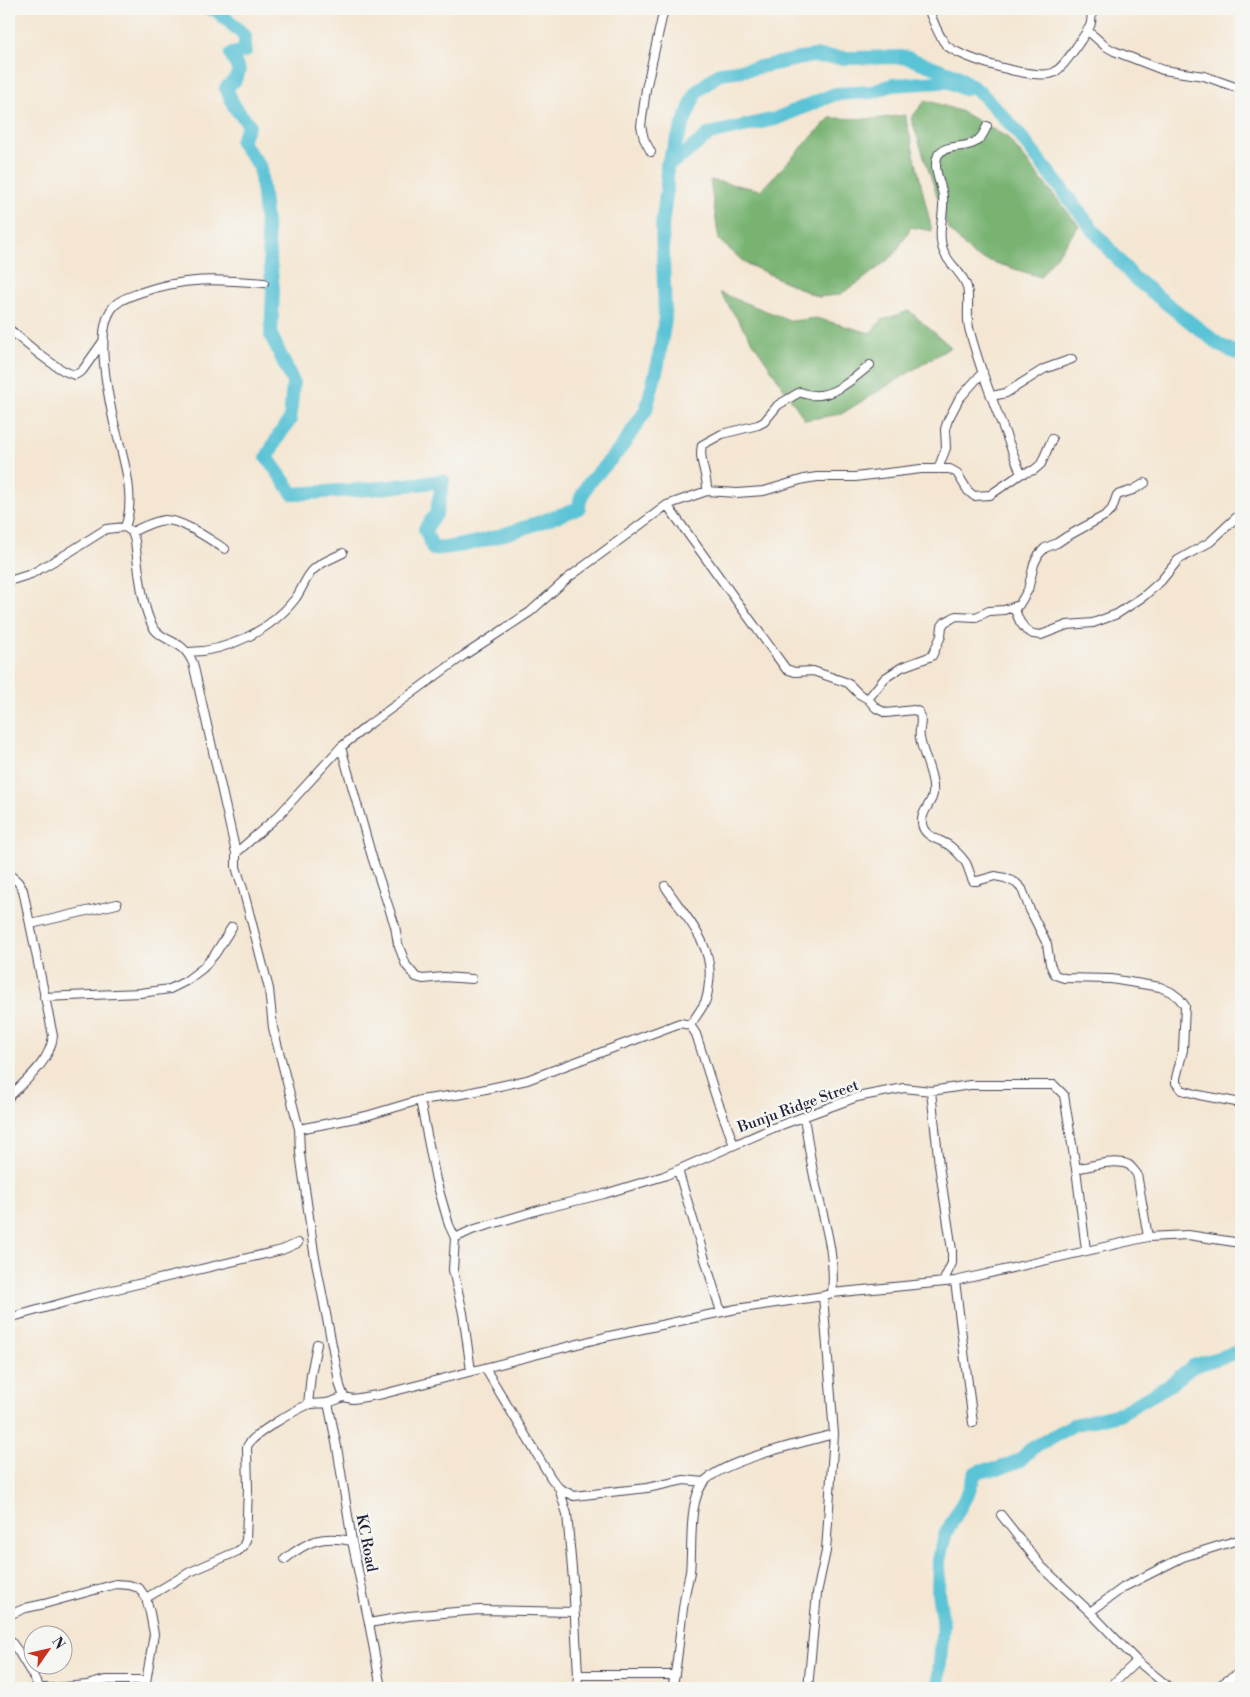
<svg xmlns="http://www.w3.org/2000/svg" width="1250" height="1697" font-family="'Libre Bodoni',serif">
  <rect width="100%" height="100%" fill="#f6f6f2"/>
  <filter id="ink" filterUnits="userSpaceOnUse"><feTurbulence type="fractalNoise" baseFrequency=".02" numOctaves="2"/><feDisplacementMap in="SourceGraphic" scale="10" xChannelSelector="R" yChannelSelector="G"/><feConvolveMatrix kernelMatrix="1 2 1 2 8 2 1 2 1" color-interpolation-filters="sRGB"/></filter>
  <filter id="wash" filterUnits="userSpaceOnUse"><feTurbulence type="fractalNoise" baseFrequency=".0096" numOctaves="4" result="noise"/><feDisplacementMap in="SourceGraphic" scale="20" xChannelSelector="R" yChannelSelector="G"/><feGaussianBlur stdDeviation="1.12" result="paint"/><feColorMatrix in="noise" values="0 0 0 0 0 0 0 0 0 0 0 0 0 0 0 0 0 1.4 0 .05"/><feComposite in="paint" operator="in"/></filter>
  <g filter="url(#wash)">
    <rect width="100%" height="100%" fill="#f4e6d2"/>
    <path fill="#78b372" stroke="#4d6a56" d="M926,100l34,11 47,26 72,89 -39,51 -66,-21 -26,-28 -37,-110z
      M905,115l27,116 -21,-4 -17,28 -33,26 -22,14 -21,2 -73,-34 -26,-23 -9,-60 51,10 69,-72 44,1z
      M720,293l72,28 24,-3 54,15 12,-13 27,-9 42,36 -110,67 -36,6z"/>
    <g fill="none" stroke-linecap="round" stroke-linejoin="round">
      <path stroke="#5ac3d6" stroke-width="14" d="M210,9h5l30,27v15l-14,3 8,17 -4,9 -9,8 9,20 14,16 -8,18 19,25 13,123 -2,45 22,47 -3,38 -11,15 -12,22 26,37 78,-5 72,-8 -7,33 -11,15 8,20c51,-4 98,-24 146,-41l1,-8 8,-16 33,-36 25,-38 12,-46 7,-45 -3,-94 5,-36v-24l29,-73 24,-19 30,-4 63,-13 33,2 59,-1 51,18 26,19 32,34 80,103 40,47 87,68 20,9
        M667,165l14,-8 28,-23 66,-15 60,-25 38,-2 19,-7 48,-3h10l14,7
        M938,1688l5,-64 -5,-32 1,-32 6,-25 23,-42 7,-20 7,-3 16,-1 22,-9 11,-11 42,-24 46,-11 49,-28 25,-20 48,-15"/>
    </g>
  </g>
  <g filter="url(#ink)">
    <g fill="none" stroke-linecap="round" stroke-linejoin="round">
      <g stroke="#423f52" stroke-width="10">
        <path id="minor" d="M926,9l3,2c5,12 9,24 17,34 13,13 93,37 109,27 10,-7 17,-19 24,-29 10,-16 14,-15 12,-34
          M1087,30l18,16 9,5 49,19 41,6 37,13
          M987,126c-2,4 -4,10 -8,13 -9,11 -35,4 -41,16 -6,12 3,28 5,41 2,18 -7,38 1,56 5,13 19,21 23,35 3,13 -1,28 2,41 13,50 34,98 52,146
          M651,152l-7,-13 -3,-13 5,-37 18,-80
          M9,329c16,13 47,42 66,46l7,-4 22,-31
          M992,396l14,-3 38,-24 28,-10
          M938,469l8,-21 -1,-19 3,-9 11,-21 24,-27
          M707,491c1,-15 -9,-31 -5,-46l20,-11 36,-9 6,-3 14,-17 22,-13c26,12 51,-11 70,-27
          M667,505l119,164 9,3 18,-1 35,12 11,11 9,5 8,9 10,5 28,-3 5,2c5,9 -1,17 1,26 3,18 15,38 13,56 -2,11 -12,17 -11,29 1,14 18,16 28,23 6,5 12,11 16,17 3,6 4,12 7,18h4l18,-5 10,2 11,5 6,6 8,21 17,34 3,20 5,11 9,3 47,1 49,8 11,5 8,6 6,8 -2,44 -7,28v5l6,7 17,5 42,8
          M125,527c12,-31 -3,-73 -11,-104 -6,-28 -19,-88 -3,-113 6,-10 18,-13 28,-17 45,-16 79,-14 125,-10
          M132,532c10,-5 22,-11 33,-12 18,0 45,20 60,29
          M9,581l22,-7 37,-21 38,-24 19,-2 7,5 3,9c3,22 7,74 21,90 14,14 26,8 37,32l43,190v14l7,22 26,100 4,39 26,101 1,24 14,99 26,134 4,11 9,2 30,-5 222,-57 131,-28 87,-13 9,-3 123,-12 193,-44 40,-2 53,8
          M1014,608l6,14 6,8 7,4 8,1 26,-10 26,-2 24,-9 27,-18 17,-15 17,-21 32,-18 31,-29
          M188,652c39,0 83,-22 107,-53 7,-9 10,-21 18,-29 8,-8 20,-12 30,-17
          M868,699l17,-21 17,-11 30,-11 9,-20 1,-10 3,-4 6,-3 5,-3 20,1 13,-6 15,-1 15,-5 9,-15 6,-26 5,-10 6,-6 12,-5 9,-6 40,-22 6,-6 5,-14 16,-5 12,-7
          M341,747l31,110 23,69 3,18 8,21 10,12 7,2 20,-2 29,2
          M236,853l43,-38 62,-68 26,-21 96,-70 67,-44 38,-34 99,-73 40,-14 30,2 27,-2 40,-12 13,-2h38l66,-8h29l7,4 11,18 6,5 16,-1 31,-21 13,-4 7,-6 11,-25
          M9,874l9,8 5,8 30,146c-3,26 -27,44 -44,61
          M665,886c19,30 50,58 44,97 -1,6 -1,13 -4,19 -4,8 -10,16 -15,23
          M31,924l86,-20
          M44,997l96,-4 30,-4 16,-8 17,-13 12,-14 17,-27
          M931,1091l8,74 13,85v13l-9,19
          M420,1100l16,80 13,45 6,13 -2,32 10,43 8,58
          M804,1117c4,24 7,49 13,73 8,34 19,68 15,103
          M299,1129l67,-13 54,-16 43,-6 64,-14 153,-57 10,2 6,9 19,60 19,51
          M1076,1169c14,-3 40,-11 53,-4 3,2 5,6 8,9l11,63
          M678,1170l43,142
          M455,1238l17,-8 70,-21 62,-15 60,-18 109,-48 84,-31 47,-9 27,3 39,-6h84l10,10 12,74 10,81
          M955,1281l18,142
          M9,1318l82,-23 191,-45 16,-7
          M485,1368l66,110 8,10 8,26 6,66 5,95 -1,13
          M328,1403l9,44 15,94 17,82 12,65
          M308,1405l3,-31 6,-30
          M559,1488l15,8 73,-8 37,-8 20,2
          M1001,1515l41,52 48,45 47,49 33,27
          M285,1559c24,-19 37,-24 67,-18
          M146,1598l44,-26 48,-21 5,-4 3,-7 2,-51 -1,-42c4,-12 47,-36 60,-42 6,-2 13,-1 19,-2 7,-1 12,-4 18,-6
          M1090,1612l34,-25 59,-30 58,-18
          M9,1615l17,-7 18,-4 72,-20 13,1 10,3 7,10 4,15 4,21 -9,54
          M369,1623l40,-7 70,-6 95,2
          M9,1639l9,12 22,37h12
          M578,1675h97
          M54,1688l33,-3 18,-5h41
          M672,1688c7,-28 7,-57 12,-86 1,-10 4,-20 6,-30 3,-25 -3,-74 16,-92 23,-21 96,-37 128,-46
          M808,1688l9,-95 9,-42 8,-117 -11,-138
          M1109,1688l28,-27
          M1215,1688l26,-16"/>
      </g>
      <use href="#minor" stroke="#fff" stroke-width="8"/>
    </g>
  </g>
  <g text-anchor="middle" stroke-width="5" stroke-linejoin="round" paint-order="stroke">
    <g font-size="15" fill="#22223b" stroke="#f6f6f2">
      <text transform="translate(798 1106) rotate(-20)" y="5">Bunju Ridge Street</text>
      <text transform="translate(367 1543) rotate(79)" y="5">KC Road</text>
    </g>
  </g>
  <rect width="1250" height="1697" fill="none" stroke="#f6f6f2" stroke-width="30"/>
  <g transform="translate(48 1650) rotate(56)"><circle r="24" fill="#f6f6f2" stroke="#a1a1a9"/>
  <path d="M0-4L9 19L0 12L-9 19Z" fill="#c8321e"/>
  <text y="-8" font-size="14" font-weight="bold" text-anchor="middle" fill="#22223b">N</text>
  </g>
</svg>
